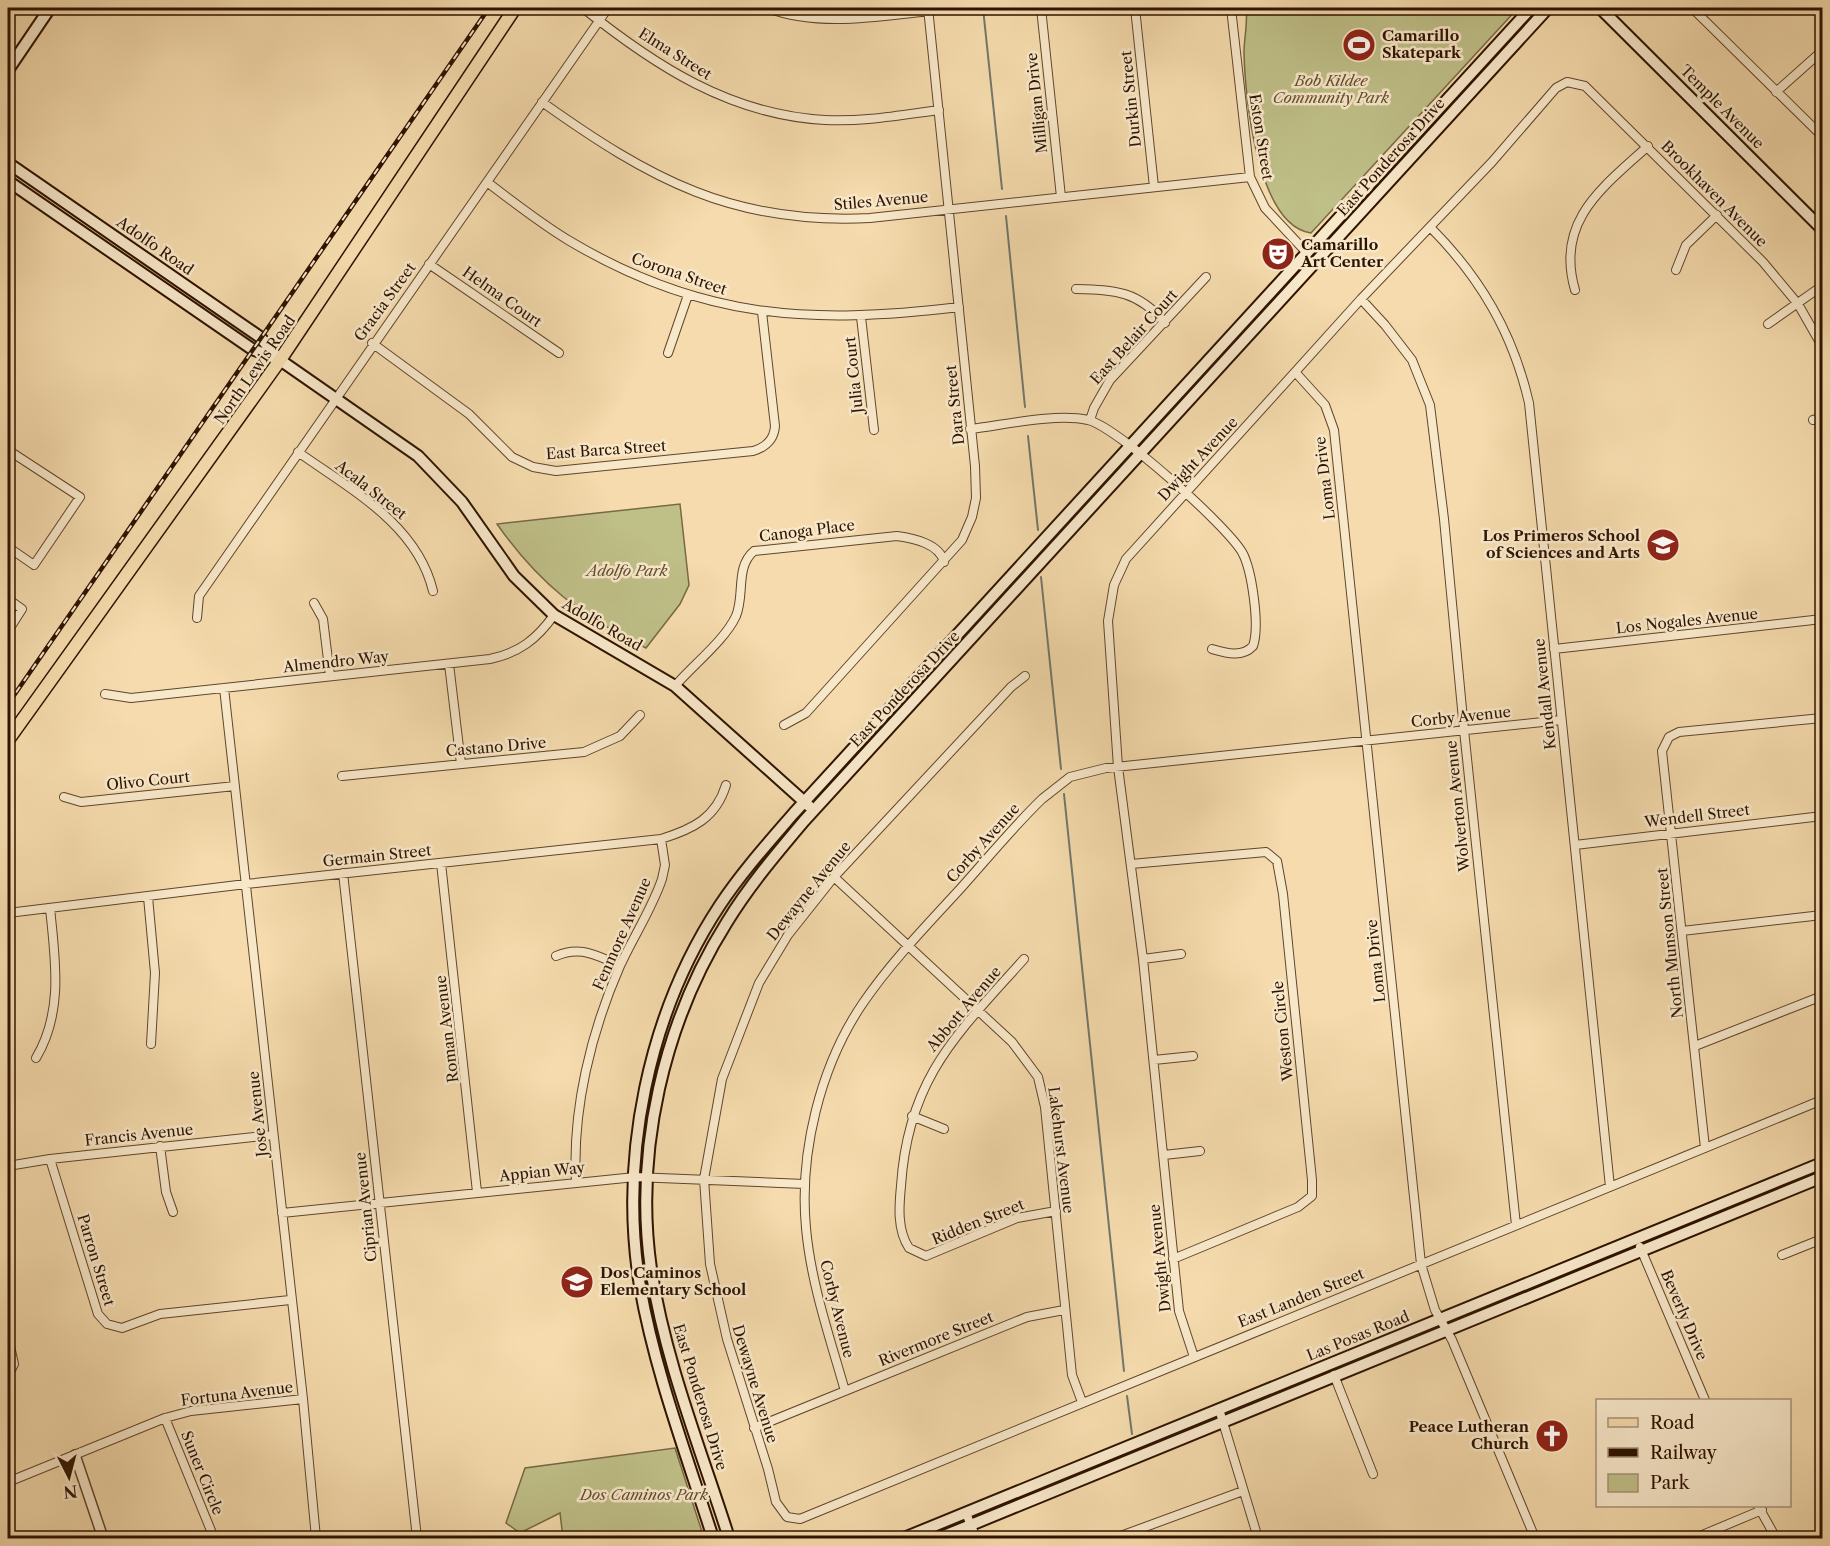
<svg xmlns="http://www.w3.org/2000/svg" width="1830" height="1546" font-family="'Libre Caslon Text',serif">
  <rect width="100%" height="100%" fill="#f5dbad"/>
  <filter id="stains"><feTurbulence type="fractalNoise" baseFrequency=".00333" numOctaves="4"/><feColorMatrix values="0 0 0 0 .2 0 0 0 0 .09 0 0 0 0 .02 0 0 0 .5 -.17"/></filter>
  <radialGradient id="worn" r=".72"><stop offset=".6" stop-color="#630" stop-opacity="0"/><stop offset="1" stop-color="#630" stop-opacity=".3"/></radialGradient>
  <path fill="#bfbf88" stroke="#766944" stroke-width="1.5" d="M1246,8h272l-207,225c-54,-8 -66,-136 -67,-180 0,-15 4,-30 2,-45z
    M680,504l9,81 -9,19 -34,44c-65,-32 -107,-64 -149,-124z
    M675,1448l29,90h-141l-3,-25 -40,20 -14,-10 19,-55z"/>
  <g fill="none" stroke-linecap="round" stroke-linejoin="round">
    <path stroke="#71776b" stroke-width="2" d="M983,8l19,181
      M1006,216l19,191
      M1028,436l10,94
      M1041,577l20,192
      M1064,794l60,577
      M1127,1396l5,38"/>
    <g stroke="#60452b" stroke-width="10">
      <path id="minor" d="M583,8c71,57 147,107 242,112 38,2 76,-5 114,-10
        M767,8c52,19 108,9 162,3
        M1041,8l20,189
        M1135,8l19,179
        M1231,8l19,169 15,31 42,45
        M1692,8l130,128
        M1776,92l46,-41
        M542,102c108,77 191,123 328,116l380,-41
        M487,182c26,20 53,41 81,58 132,79 242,85 391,67
        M1430,227c50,50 83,106 99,176l81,784
        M429,264l130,89
        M1676,270l10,-25 31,-30
        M1076,289c40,1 62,2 89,34
        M1575,290c-20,-69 27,-102 73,-144
        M1361,299l24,26 27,35 18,45 14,114 20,211 52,495
        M861,317l13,113
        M1768,324l54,-38
        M372,343l97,71 43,43 21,10 23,4 197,-20c13,-4 21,-11 22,-25l-13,-114
        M668,353l20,-58
        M1296,373l29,32 9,25 87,834 14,46 17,30 83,198
        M1090,420l4,-12 16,-28 96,-103
        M1813,420l9,-2
        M970,429c34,-4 85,-16 118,-9 29,7 138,105 154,132 10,18 18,74 11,94 -11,12 -27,7 -41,3
        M8,450l72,47 -46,68 -26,-18
        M298,452c52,37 119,72 135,139
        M1821,525h1
        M8,599l14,10 -14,22
        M314,603l9,16 7,57
        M197,618l2,-22 409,-588
        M1554,649l268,-30
        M449,664l12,100
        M1025,676l-14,11 -177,190 -46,58 -29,48 -37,96 -18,100 6,85 17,75 41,130 8,33 11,15 13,2 1022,-419
        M675,686c18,-21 50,-46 61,-70 9,-21 -1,-49 18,-65l143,-15c16,2 43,8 47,26
        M224,688l79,711 13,139
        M105,694l26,4 359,-39c29,-6 47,-20 64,-44
        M784,725l22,-12 156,-173 10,-23 4,-19 -1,-32 -47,-458
        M342,776l242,-24 36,-16 20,-21
        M64,797l17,5 154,-16
        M1575,845l247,-29
        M441,863l36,329
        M1131,864l135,-12 11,9 6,33 29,286v16l-14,11 -125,52
        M343,873l74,665
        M834,877l178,165 26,35 7,30 27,268 10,27
        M148,897l7,76 -4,71
        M8,913l238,-29 415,-45c32,-10 55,-21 65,-54
        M1682,931l140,-16
        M556,956c25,-11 40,0 64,9
        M1024,959c-67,75 -116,119 -123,227 -2,20 -4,44 8,62l17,8 91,-38 39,-7
        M1143,959l38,-5
        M1695,1046l127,-50
        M36,1058c28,-47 19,-99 14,-150
        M1154,1060l39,-4
        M912,1116l32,13
        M160,1146l6,46 7,20
        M1705,1148l-43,-397 7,-14 10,-5 143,-14
        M1164,1155l36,-4
        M50,1159l48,155 9,10 15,4 38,-14 130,-14
        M8,1166l42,-7 223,-24
        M576,1182c-4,-72 15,-150 44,-216 13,-29 32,-57 42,-87l3,-14 -4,-26
        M282,1213l353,-36 170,7
        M1640,1247l65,153
        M1782,1255l40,-16
        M8,1337l6,27 -6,12
        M1820,1346l2,-1
        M1194,1357l-15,-46 -36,-352 -25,-192 -10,-146 6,-36 12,-26 235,-260 131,-137 64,-74 11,-6 18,4 178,176 35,42 24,42
        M1334,1375l39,99
        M845,1391c-15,-53 -34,-107 -39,-163 -7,-75 14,-162 57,-225 28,-41 63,-77 97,-114 27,-30 53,-62 82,-90l28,-22 36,-9 455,-48
        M1219,1409l39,129
        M165,1418l49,120
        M754,1428l273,-111 37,-7
        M8,1482l157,-64 26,-7 112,-12
        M1758,1506l18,32
        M966,1513l10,25
        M1115,1538l128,-47
        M1695,1538l67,-28"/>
    </g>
    <g stroke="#60452b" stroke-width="12">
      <path id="tertiary" d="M75,1455l28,83"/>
    </g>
    <g stroke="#2e1300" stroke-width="14">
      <path id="secondary" d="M1600,8l222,221
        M8,70l42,-62
        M8,163l252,174 18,21
        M8,181l244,168 28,11 138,96 44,46 52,74 40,39 121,71 134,120
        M713,1538c-26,-82 -58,-166 -73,-252 -21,-128 8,-272 80,-381 22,-33 48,-62 74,-92l737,-805
        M729,1538c-28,-88 -64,-177 -78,-269 -17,-118 13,-247 76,-347 22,-36 50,-69 77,-101l744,-813
        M904,1538l918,-375
        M939,1538l883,-361"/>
    </g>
    <g stroke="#2e1300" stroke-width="15">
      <path id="primary" d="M8,740l272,-380 235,-352"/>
    </g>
    <use href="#minor" stroke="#f8e8ca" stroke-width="8"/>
    <use href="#tertiary" stroke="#f8e8ca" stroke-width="9"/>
    <use href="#secondary" stroke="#f8e8ca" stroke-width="10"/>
    <use href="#primary" stroke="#f5dbad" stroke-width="12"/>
    <g stroke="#2e1300" stroke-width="4.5">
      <path id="rail" d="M8,704l481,-696"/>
    </g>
    <use href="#rail" stroke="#f8e8ca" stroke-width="2" stroke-dasharray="7" stroke-linecap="butt"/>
  </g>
  <defs>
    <g id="stadium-disc" transform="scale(1.725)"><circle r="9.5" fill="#8f2418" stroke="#f8e8ca"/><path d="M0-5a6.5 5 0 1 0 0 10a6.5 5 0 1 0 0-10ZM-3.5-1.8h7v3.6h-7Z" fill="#fff"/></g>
    <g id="theatre-disc" transform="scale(1.725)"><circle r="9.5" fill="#8f2418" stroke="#f8e8ca"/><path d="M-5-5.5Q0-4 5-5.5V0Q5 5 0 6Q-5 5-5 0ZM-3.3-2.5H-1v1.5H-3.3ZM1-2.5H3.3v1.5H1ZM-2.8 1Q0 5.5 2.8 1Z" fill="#fff"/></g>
    <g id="school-disc" transform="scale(1.725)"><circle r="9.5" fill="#8f2418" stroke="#f8e8ca"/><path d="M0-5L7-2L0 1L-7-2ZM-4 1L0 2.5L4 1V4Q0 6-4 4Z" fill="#fff"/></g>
    <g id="church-disc" transform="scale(1.725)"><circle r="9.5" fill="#8f2418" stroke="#f8e8ca"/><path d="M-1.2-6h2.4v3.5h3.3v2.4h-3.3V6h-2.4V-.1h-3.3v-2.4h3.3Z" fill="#fff"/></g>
  </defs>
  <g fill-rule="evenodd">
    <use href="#stadium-disc" x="1359" y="45"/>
    <use href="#theatre-disc" x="1278" y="254"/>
    <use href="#school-disc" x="1663" y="545"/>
    <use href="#school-disc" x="577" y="1282"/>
    <use href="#church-disc" x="1552" y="1436"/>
  </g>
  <g text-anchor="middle" stroke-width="5" stroke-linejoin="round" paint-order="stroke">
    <g font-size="15" font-weight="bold" fill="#2e1300" stroke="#f8e8ca" text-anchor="start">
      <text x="1382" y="41">Camarillo<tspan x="1382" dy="17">Skatepark</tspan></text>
      <text x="1301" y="250">Camarillo<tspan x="1301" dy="17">Art Center</tspan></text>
      <text x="1640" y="541" text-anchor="end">Los Primeros School<tspan x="1640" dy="17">of Sciences and Arts</tspan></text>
      <text x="600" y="1278">Dos Caminos<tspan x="600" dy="17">Elementary School</tspan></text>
      <text x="1529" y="1432" text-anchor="end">Peace Lutheran<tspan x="1529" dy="17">Church</tspan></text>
    </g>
    <g font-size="15" fill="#2e1300" stroke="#f8e8ca">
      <text transform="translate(675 54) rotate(32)" y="5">Elma Street</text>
      <text transform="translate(1131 99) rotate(-96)" y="5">Durkin Street</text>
      <text transform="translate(1037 103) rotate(-96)" y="5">Milligan Drive</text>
      <text transform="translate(1722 107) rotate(45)" y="5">Temple Avenue</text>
      <text transform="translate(1261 137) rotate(81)" y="5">Eston Street</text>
      <text transform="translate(1391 157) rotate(-48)" y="5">East Ponderosa Drive</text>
      <text transform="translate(1714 194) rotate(45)" y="5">Brookhaven Avenue</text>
      <text transform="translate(881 201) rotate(-5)" y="5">Stiles Avenue</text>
      <text transform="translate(155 246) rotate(35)" y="5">Adolfo Road</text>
      <text transform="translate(679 274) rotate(19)" y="5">Corona Street</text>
      <text transform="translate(502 297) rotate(35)" y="5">Helma Court</text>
      <text transform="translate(385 302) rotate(-54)" y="5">Gracia Street</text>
      <text transform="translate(1134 337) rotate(-48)" y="5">East Belair Court</text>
      <text transform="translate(255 370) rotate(-55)" y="5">North Lewis Road</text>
      <text transform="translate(854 375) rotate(-96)" y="5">Julia Court</text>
      <text transform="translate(955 405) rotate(-96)" y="5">Dara Street</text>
      <text transform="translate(606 450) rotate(-4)" y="5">East Barca Street</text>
      <text transform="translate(1198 459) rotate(-47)" y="5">Dwight Avenue</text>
      <text transform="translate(1325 478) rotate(-97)" y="5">Loma Drive</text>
      <text transform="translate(371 490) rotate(38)" y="5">Acala Street</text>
      <text transform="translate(807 531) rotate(-7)" y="5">Canoga Place</text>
      <text transform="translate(1687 621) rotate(-6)" y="5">Los Nogales Avenue</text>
      <text transform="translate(602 625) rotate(30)" y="5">Adolfo Road</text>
      <text transform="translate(336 662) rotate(-6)" y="5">Almendro Way</text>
      <text transform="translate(905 689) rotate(-47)" y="5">East Ponderosa Drive</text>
      <text transform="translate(1545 694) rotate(-96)" y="5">Kendall Avenue</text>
      <text transform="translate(1461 717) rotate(-6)" y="5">Corby Avenue</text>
      <text transform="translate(496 747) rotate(-5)" y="5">Castano Drive</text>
      <text transform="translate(148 781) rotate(-6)" y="5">Olivo Court</text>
      <text transform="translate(1458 806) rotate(-96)" y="5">Wolverton Avenue</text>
      <text transform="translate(1697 816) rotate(-7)" y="5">Wendell Street</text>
      <text transform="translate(983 843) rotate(-48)" y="5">Corby Avenue</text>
      <text transform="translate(377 856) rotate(-6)" y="5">Germain Street</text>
      <text transform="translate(809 891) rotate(-51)" y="5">Dewayne Avenue</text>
      <text transform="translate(622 934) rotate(-66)" y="5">Fenmore Avenue</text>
      <text transform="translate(1670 943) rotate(-96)" y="5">North Munson Street</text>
      <text transform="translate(1376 961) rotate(-96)" y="5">Loma Drive</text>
      <text transform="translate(964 1009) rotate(-50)" y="5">Abbott Avenue</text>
      <text transform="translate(447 1029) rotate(-97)" y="5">Roman Avenue</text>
      <text transform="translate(1283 1031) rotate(-96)" y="5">Weston Circle</text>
      <text transform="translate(258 1114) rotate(-96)" y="5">Jose Avenue</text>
      <text transform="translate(139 1135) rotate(-6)" y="5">Francis Avenue</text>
      <text transform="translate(1061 1150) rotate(83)" y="5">Lakehurst Avenue</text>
      <text transform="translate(542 1172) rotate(-6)" y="5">Appian Way</text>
      <text transform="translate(366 1207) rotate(-96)" y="5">Ciprian Avenue</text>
      <text transform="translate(978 1222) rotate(-22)" y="5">Ridden Street</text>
      <text transform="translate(1160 1258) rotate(-96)" y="5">Dwight Avenue</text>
      <text transform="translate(96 1260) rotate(73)" y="5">Parron Street</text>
      <text transform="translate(1301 1298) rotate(-22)" y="5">East Landen Street</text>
      <text transform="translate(837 1309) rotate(76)" y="5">Corby Avenue</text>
      <text transform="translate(1684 1315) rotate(67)" y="5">Beverly Drive</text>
      <text transform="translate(1358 1336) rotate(-22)" y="5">Las Posas Road</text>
      <text transform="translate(936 1339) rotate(-22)" y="5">Rivermore Street</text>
      <text transform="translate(755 1384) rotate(73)" y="5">Dewayne Avenue</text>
      <text transform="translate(237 1394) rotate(-7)" y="5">Fortuna Avenue</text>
      <text transform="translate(700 1397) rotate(73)" y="5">East Ponderosa Drive</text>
      <text transform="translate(202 1473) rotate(68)" y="5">Suner Circle</text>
    </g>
    <g font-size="15" font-style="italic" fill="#614f30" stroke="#f8e8ca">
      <text x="1331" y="86">Bob Kildee<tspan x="1331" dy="17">Community Park</tspan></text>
      <text x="627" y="576">Adolfo Park</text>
      <text x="644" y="1500">Dos Caminos Park</text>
    </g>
  </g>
  <rect width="1830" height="1546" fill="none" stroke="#f5dbad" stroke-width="30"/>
  <rect x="9" y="9" width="1812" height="1528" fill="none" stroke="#2e1300" stroke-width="3"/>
  <rect x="15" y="15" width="1800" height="1516" fill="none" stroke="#2e1300" stroke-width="1.5"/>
  <rect x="1596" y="1399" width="195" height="108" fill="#f8e8ca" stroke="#a79379" stroke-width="1.5"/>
  <rect x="1608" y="1418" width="30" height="9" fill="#f5dbad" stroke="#a79379" stroke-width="1.5"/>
  <text x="1650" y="1429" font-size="18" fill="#2e1300">Road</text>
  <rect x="1608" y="1448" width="30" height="9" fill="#2e1300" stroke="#a79379" stroke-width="1.5"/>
  <text x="1650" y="1459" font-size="18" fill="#2e1300">Railway</text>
  <rect x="1608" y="1474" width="30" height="18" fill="#bfbf88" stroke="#a79379" stroke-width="1.5"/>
  <text x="1650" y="1489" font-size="18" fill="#2e1300">Park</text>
  <g transform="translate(69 1477) rotate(174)" stroke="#f8e8ca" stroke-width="4.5" paint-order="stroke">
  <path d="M0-4.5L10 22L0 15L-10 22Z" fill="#2e1300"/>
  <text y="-9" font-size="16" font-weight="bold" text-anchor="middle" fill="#2e1300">N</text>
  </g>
  <rect width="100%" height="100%" filter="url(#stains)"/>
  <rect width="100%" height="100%" fill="url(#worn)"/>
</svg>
